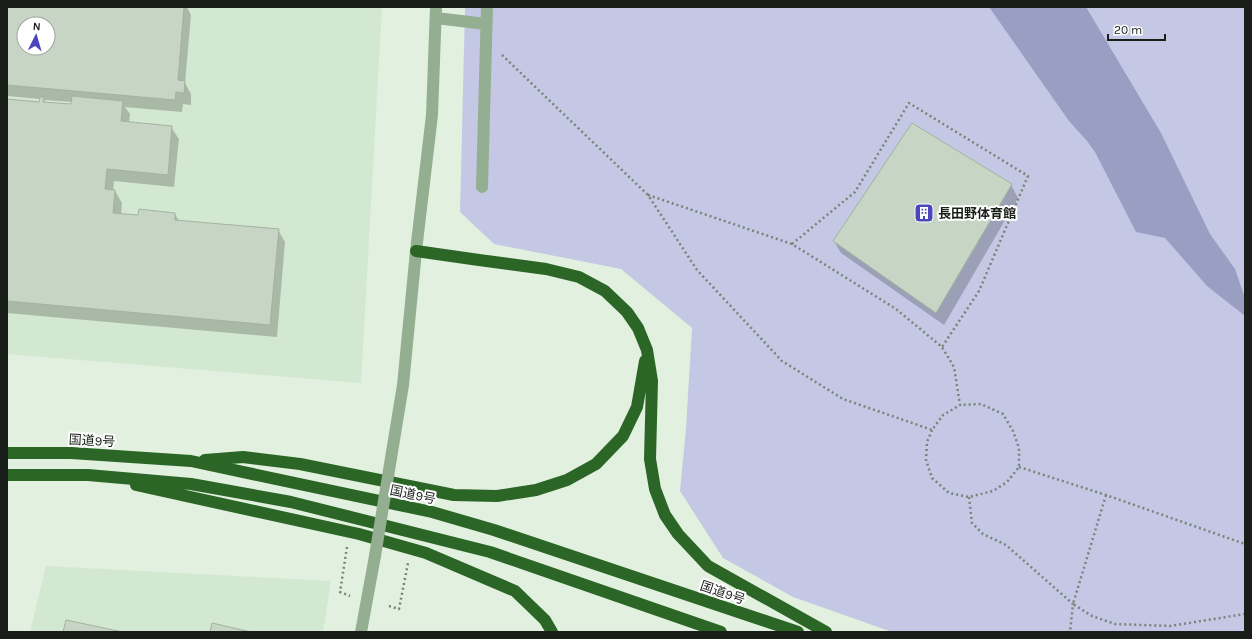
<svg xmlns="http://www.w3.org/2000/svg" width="1252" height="639" font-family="Karla,'Noto Sans JP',sans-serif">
  <rect width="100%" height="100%" fill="#e2f1df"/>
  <path fill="#d3e8d0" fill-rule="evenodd" d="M7,7h375l-21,376 -354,-29zM24,24h24v24h-24z
    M46,566l285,15 -8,51h-293z"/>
  <path fill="#c4c8e5" d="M465,7h780v625h-353l-99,-35 -70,-39 -43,-67 6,-63 6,-100 -71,-59 -127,-25 -34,-32z"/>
  <path fill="#9a9ec3" d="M989,7h97l75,126 49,101 25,35 10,29v18l-38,-30 -42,-48 -29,-6 -41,-80 -8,-11 -18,-20z"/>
  <path fill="#0003" fill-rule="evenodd" d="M7,7h180l4,8 -6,68 6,11v11l-8,-1 -1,8 -57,-5 5,7 -1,9 42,4 8,12 -5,48 -60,-6 -1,10h2l7,12 -1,12 18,1 36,-2 4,7 99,9 7,12 -8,95 -270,-24v-213l33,3v-4l-33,-3zM24,24h24v24h-24zM44,100l28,2v3l-26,-2z
    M1011,185l7,13 -74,127 -103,-72 -7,-12z"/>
  <path fill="#c6d5c4" stroke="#a3b2a1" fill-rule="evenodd" d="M7,7h177l-6,73 7,1 -1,12 -8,-1 -1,8 -168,-15zM24,24h24v24h-24z
    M72,96l51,5 -2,20 51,5 -4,49 -61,-6 -2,20 10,1 -2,23 25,2 1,-6 36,4v7l104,9 -9,96 -263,-24v-202l32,3 1,-5h4l-1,5 28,2z
    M912,123l100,61 -76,129 -103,-72z
    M66,620l57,12h-60z
    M212,623l39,9h-41z"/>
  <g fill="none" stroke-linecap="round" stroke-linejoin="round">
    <path stroke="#798377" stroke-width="2.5" stroke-dasharray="2 3" stroke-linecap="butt" d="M502,55l146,140 49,75 85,91 61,38 72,25 17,6 11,-15 17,-10 -6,-38 -12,-20 -46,-38 -104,-65 -144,-49
      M792,244l63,-52 54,-89 119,73 -49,115 -37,56
      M932,430l-5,12 -1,18 6,18 17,15 20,4 24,-6 14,-9 12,-15v-19l-6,-17 -10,-17 -22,-10 -21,1
      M1019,467l87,28 139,49
      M1106,495l-33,109 19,12 23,8 55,2 75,-12
      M969,497l3,26 11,11 23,11 67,59 -3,28
      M347,547l-7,45 10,4
      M389,606l10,3 9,-46"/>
    <path stroke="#94ae91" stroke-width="12" d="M436,18l50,6
      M482,187l5,-180
      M391,458l12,-73 13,-134 16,-136 4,-108
      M361,632l14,-76"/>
    <path stroke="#2c6626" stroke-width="12" d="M416,251l63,9 67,9 33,8 26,14 22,21 11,16 9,22 5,31 -2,78 5,30 10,26 13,19 30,32 118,66
      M7,453h64l120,8 241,51 62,18 304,102
      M205,460l38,-3 57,7 154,31 43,1 39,-6 31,-10 29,-16 27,-28 14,-29 8,-46
      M7,475h81l103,9 100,18 199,50 231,80
      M136,485l223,49 67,19 89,38 30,29 7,12"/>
    <path stroke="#94ae91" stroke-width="12" d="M375,556l16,-98"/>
  </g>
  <defs>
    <g id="building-square" transform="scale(1)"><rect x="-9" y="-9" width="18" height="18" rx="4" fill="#4c45bb" stroke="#fff"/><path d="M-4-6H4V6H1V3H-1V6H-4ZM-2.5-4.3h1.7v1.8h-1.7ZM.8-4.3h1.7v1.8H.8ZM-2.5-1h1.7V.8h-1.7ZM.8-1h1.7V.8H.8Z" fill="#fff"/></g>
  </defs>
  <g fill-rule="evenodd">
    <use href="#building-square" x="924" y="213"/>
  </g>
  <g text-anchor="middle" stroke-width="4" stroke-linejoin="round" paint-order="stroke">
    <g font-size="13" font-weight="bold" fill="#191e18" stroke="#fff" text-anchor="start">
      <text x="938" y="218">長田野体育館</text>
    </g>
    <g font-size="13" fill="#191e18" stroke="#fff">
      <text transform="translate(92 440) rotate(3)" y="5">国道9号</text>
      <text transform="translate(413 494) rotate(12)" y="5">国道9号</text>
      <text transform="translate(723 592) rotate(19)" y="5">国道9号</text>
    </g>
  </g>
  <rect width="1252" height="639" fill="none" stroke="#191e18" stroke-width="16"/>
  <g transform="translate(36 36) rotate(5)"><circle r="19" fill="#ffffff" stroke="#a3a5a3"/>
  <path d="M0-3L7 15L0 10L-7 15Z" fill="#4c45bb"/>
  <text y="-6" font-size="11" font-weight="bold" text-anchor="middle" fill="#191e18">N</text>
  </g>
  <path d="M1108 34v6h57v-6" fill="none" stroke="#191e18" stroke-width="2"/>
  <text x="1114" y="34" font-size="12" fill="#191e18" stroke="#ffffff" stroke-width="3" paint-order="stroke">20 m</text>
</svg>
